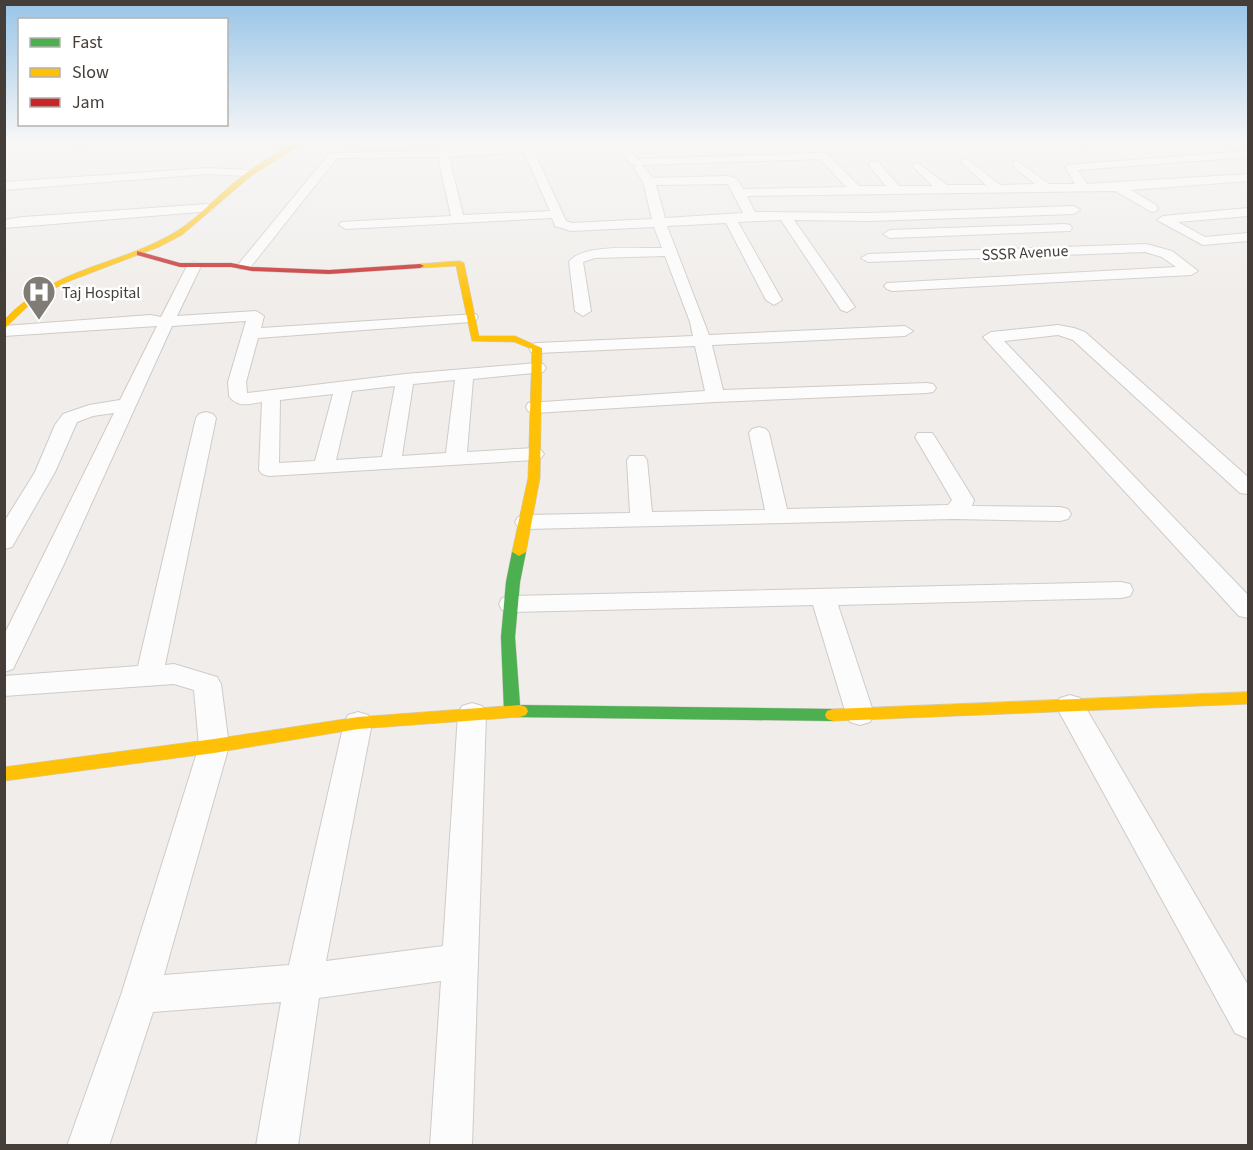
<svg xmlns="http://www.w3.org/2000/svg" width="1253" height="1150" font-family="'Source Sans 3',sans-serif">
  <rect width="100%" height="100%" fill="#f0edea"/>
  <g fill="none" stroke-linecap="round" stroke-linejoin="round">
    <g stroke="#cecbc8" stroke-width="2">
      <path id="street" d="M48,141h44l-5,3 -43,4 -5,-3z
        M198,141h106l1,2 -5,3 -96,1 -4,-1z
        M441,141h10l-2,9 83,-3 34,74 6,2 80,-4 -9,-37 -9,-14 3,-3 -6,-1 -21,-23h11l17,18 185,-6 4,1 32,32h27l-18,-22 6,-3 4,1 21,24h34l-21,-20 6,-3 29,22h39l-24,-22v-4l4,-1 34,27 35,-1 -22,-18v-4l4,-1 32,23h26l-10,-17 2,-2 181,-14v6l-170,13 9,14 161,-10v7l-117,9 25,15 2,3 -2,3 -4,1 -37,-21 -368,5 8,16 114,1 205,-7 6,4 -6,4 -205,7 -75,-1 61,87 -8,5 -6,-2 -60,-90 -43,2 44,78 -8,5 -8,-5 -40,-77 -59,3 42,109 196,-9 8,5 -8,5 -193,9 11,45 204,-7 6,1 3,4 -3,4 -6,1 -212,9 -180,11 -7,-2 -2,-4 2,-4 177,-12 -10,-45 -158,7 -6,-1 -2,-4 2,-4 6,-1 156,-7 -3,-14 -25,-66 -70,2 -12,4 8,49 -8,5 -8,-5 -6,-49c13,-19 71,-13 93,-14l-8,-21 -83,4 -16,-5 -3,-8 -206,11 -7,-4 2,-3 110,-6 -13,-59 -101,1 -88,111h-10l-2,-3 93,-113 108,-2zM524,152l26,59 -87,4 -14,-58zM820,159l26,28 -103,2 -6,-10 -9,-3 -75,2 -11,-13zM728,184l15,29 -78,5 -9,-33z
        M1042,141h56l-5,3 -56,4 -5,-3z
        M207,168l42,2 6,3 -6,3 -42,-2 -203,16v-8z
        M208,204l6,4 -2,3 -208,17v-8l19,-3z
        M1248,208v8l-70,6 27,15 43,-4v8l-45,4 -46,-25 6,-4z
        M1065,224l5,1 2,3 -2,3 -180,7 -7,-4 7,-4z
        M1146,244l26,7 26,20 -7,4 -299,16 -5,-2 -3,-3 3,-3 289,-16 -14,-10 -17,-5 -277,10 -7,-4 7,-4z
        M194,262l7,4 -24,50 79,-5 8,5 -3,12 215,-14 2,3 -2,3 -6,2 -212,16 -12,44 1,11 158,-19 132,-11 6,1 3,4 -3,4 -70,7 -6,73 67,-4 7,2 3,4 -3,4 -7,2 -265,16 -7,-2 -3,-4 3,-68c-13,2 -25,6 -33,-6l-1,-14 18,-61 -74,5 -108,238 -51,105 -9,3v-37l110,-222 -21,3 -16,6 -22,50 -43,75 -8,2v-27l31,-50 20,-47 8,-11 26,-9 31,-5 37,-74 -153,10v-10l146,-11 11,2 26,-51zM455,380l-9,73 -44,3 11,-72zM395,386l-13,71 -46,3 16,-69zM333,394l-18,67 -36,2 1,-63z
        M1058,325l16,3 11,4 163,145v17l-8,-1 -167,-153 -15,-5 -54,6 244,254v23l-9,-2 -256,-279 8,-5z
        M206,412l7,2 3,4 -51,247 9,-1 43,13 4,7 8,62 -65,229 125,-10 55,-242 4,-8 10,-3 10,3 4,8 -46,238 117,-15 15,-232 4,-8 10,-3 10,3 4,8 -14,432h-42l11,-165 -122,17 -21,148h-42l25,-144 -128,10 -44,134h-42l54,-151 78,-249 -5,-56 -20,-6 -170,12v-20l134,-10 58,-248 3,-4z
        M759,427l7,2 3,4 18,76 161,-4 4,-5 -37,-63 3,-4h14l3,4 39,63 -2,6 88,1 8,2 3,5 -3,5 -8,2 -107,-2 -427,10 -8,-2 -3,-5 3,-5 8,-2 104,-2 -3,-53 3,-4h14l3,4 5,52 113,-2 -16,-77 3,-4z
        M1121,582l9,2 3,6 -3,6 -9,2 -283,7 36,109 -4,8 -10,3 -10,-3 -4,-8 -33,-109 -302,7 -9,-2 -3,-6 3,-6 9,-2z
        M1070,695l10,3 168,287v54l-13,-6 -179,-327 4,-8z"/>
    </g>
    <g stroke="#cec9c2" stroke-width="1">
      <path id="fast" d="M519,548l7,4 -6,30 -5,55 5,68 313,4 6,2 2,4 -2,4 -6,2 -321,-4 -6,-2 -2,-4 -3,-74 5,-55 6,-30z"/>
    </g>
    <g stroke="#cec9c2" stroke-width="1">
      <path id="slow" d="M298,141h8l-55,35 -69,59 -23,12 -92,35 -21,11 -20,15 -22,21v-9c53,-55 113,-53 173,-89 22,-14 39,-34 59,-50 19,-16 41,-28 62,-40z
        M460,261l4,2 15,73h36l27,12 -2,130 -14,74 -7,4 -7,-4 16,-74 4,-129 -18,-7 -42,-1 -16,-75 -36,2 -4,-2 4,-2z
        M1248,692v12l-415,17 -6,-2 -2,-4 2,-4 6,-2z
        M520,705l6,2 2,4 -2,4 -6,2 -162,12 -144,24 -210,28v-14l210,-28 144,-22z"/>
    </g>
    <g stroke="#cec9c2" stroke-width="1">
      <path id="jam" d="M137,251l43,12h51l21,4 77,3 91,-6 4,2 -4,2 -91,6 -77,-3 -21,-4h-51l-43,-12z"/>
    </g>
    <use href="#street" fill="#fdfcfc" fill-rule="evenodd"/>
    <use href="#fast" fill="#4caf50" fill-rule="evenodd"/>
    <use href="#slow" fill="#ffc107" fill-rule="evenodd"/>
    <use href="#jam" fill="#c62828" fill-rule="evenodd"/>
  </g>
  <linearGradient id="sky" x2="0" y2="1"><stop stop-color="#98c4e8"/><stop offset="0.47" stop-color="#f8f7f6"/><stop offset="1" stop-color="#f8f7f6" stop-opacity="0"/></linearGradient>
  <rect width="1253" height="302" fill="url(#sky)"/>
  <defs>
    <g id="hospital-pin" transform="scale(1.725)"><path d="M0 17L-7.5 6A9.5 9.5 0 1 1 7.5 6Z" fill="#817b76" stroke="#fff"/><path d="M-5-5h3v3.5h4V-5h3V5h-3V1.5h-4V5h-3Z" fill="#fff"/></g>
  </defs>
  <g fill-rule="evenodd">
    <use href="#hospital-pin" x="39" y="292"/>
  </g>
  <g text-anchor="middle" stroke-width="5" stroke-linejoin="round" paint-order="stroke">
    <g font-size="16" fill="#453e38" stroke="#fff">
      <text transform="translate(1025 252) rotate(-3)" y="6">SSSR Avenue</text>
    </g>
    <g font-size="16" fill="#453e38" stroke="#fff" text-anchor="start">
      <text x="62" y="298">Taj Hospital</text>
    </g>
  </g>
  <rect width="1253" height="1150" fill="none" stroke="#453e38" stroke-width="12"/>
  <rect x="18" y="18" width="210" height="108" fill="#ffffff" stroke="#b5b2af" stroke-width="1.5"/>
  <rect x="30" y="38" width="30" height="9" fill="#4caf50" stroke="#b5b2af" stroke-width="1.5"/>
  <text x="72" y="48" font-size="18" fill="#453e38">Fast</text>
  <rect x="30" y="68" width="30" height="9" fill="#ffc107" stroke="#b5b2af" stroke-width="1.5"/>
  <text x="72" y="78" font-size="18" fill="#453e38">Slow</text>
  <rect x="30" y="98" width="30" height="9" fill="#c62828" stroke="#b5b2af" stroke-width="1.5"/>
  <text x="72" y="108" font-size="18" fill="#453e38">Jam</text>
</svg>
